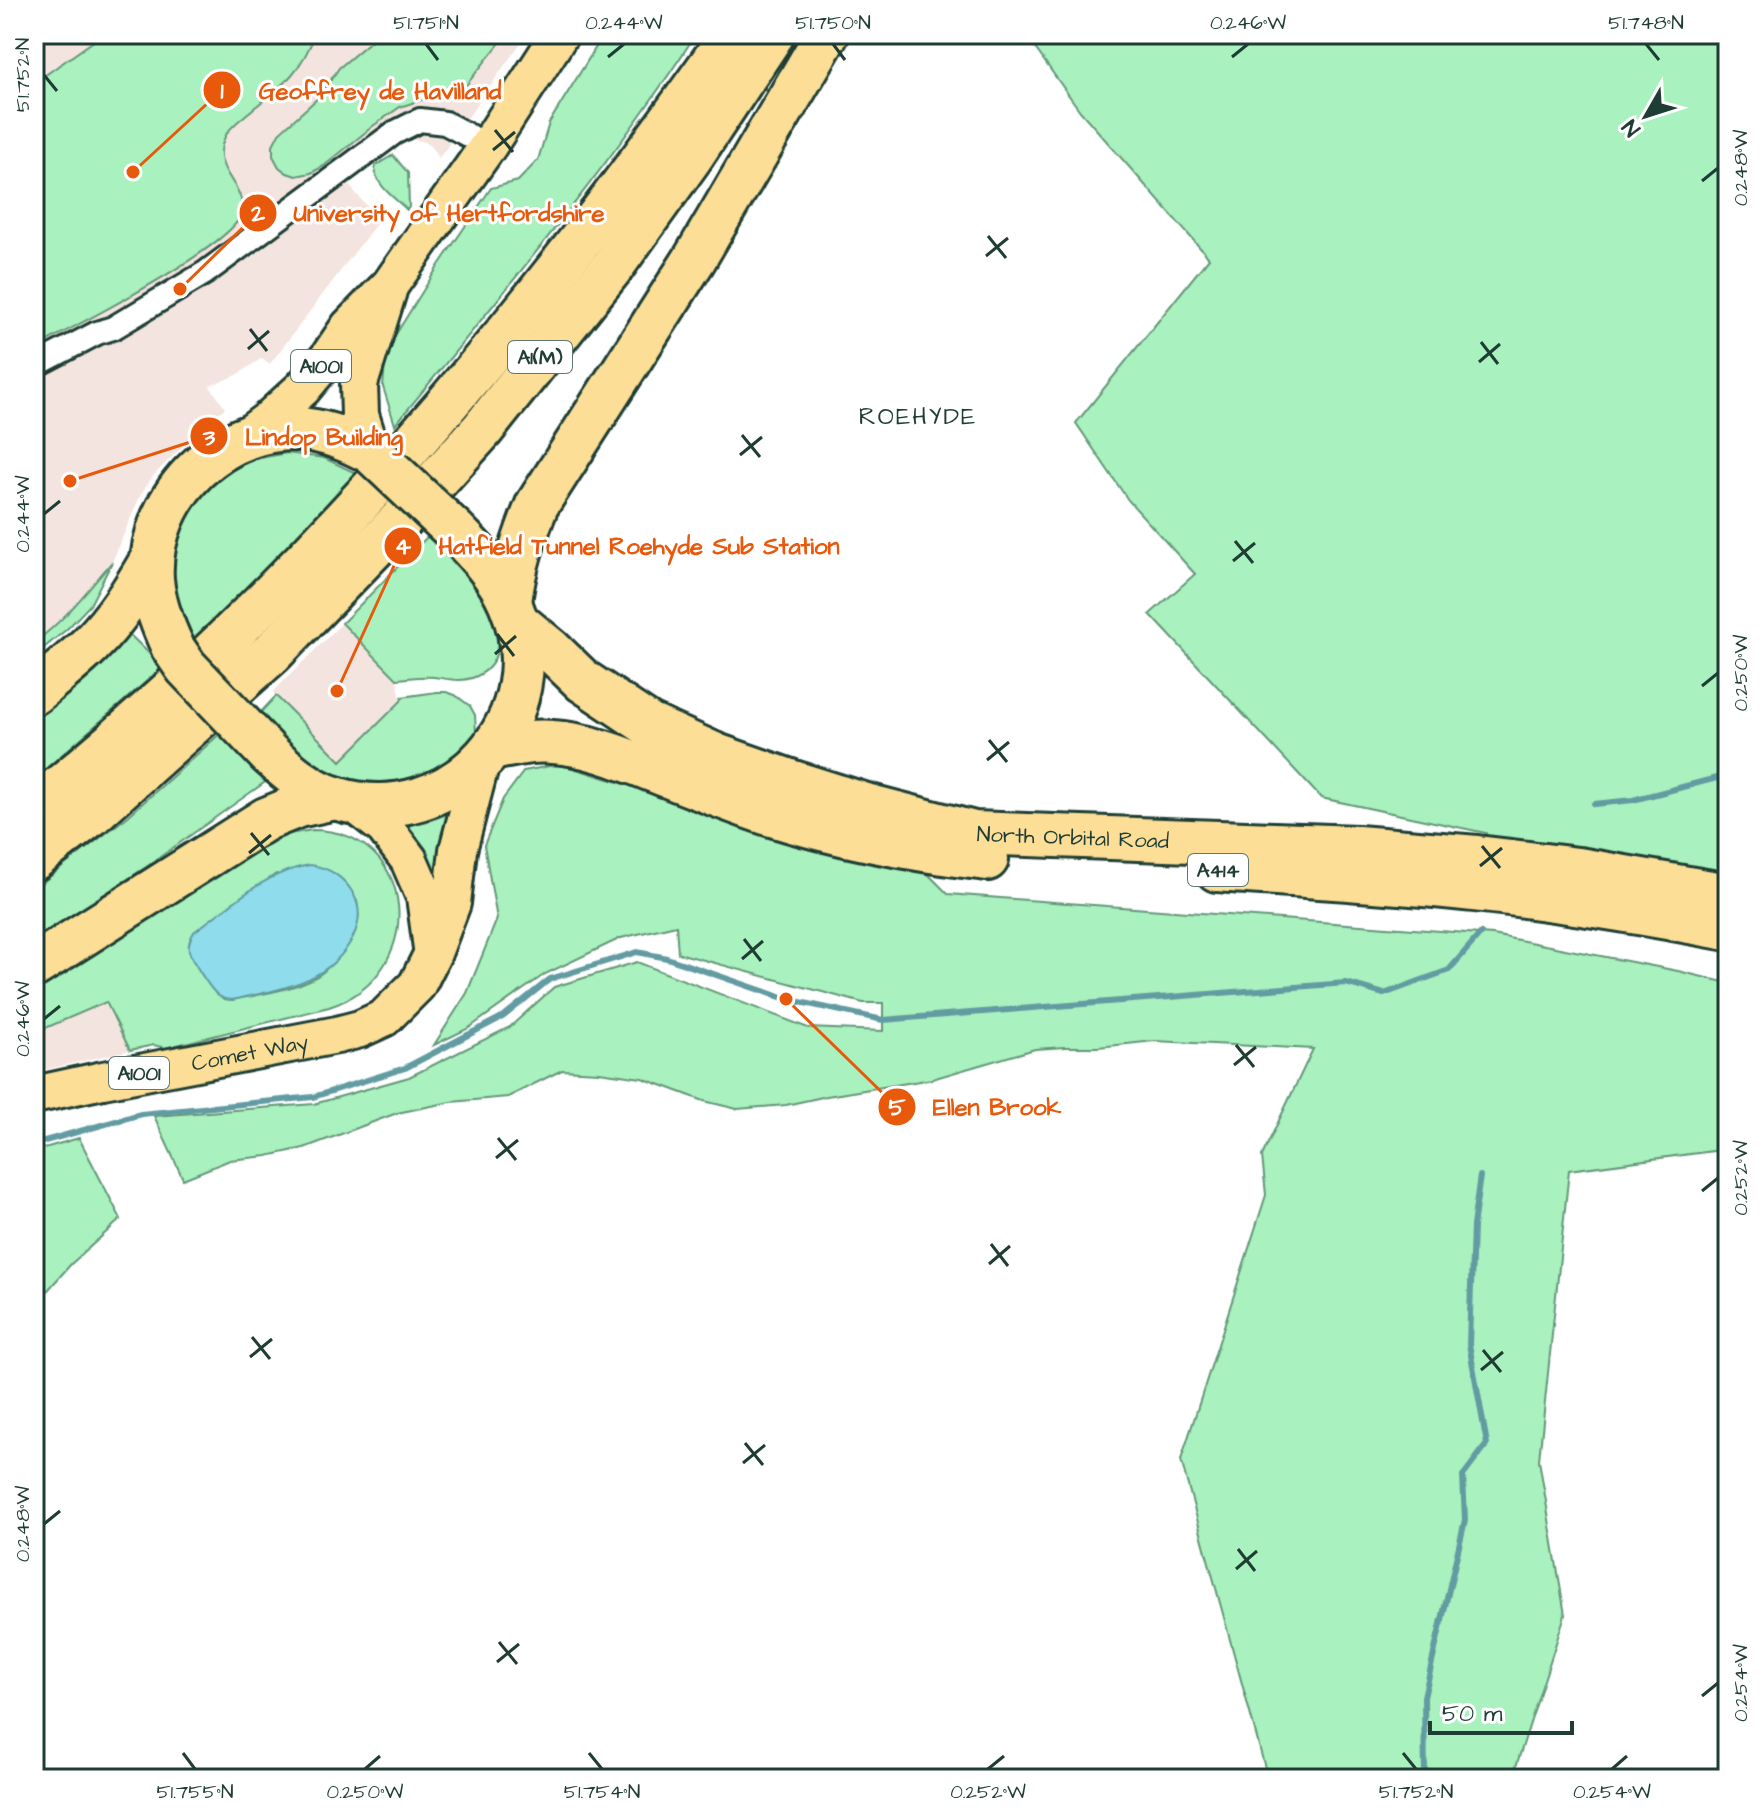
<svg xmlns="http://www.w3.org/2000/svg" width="1762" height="1813" font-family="'Architects Daughter',sans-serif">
  <rect width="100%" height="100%" fill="#fff"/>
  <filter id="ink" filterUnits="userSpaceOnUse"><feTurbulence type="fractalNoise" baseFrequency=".0125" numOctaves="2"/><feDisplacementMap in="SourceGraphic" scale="16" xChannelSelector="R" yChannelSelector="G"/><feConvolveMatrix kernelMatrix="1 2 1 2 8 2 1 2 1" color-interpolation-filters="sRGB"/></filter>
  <g filter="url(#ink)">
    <path fill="#f4e4df" d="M34,34h493l-88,124 -8,-12 -6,-4 -13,-3 -7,2 -43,28 -16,13 33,38 -109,144 -8,-6 -25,17 -27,11 15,22 -20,16 -51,51 -14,21 -28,66 -40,49 -17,16 -21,16z
      M342,623l55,56 4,22 -60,60 -68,-69z
      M106,1002l24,48 -90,21 -6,-14v-24z"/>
    <path fill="#a9f1be" stroke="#649779" stroke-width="2" fill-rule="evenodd" d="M129,34h186c-14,38 -31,50 -61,74 -9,8 -20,15 -27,25 -21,37 19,49 15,79 -4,32 -174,118 -208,136v-265l64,-45h30z
      M379,34h128l-48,60 -29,3 -30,10 -27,19 -49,40 -13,7 -15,3 -9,-3 -8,-6 -6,-11v-11l6,-12 40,-36 20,-29z
      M604,34h92c-90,138 -197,264 -301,391l-12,-38 3,-37 53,-85 52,-77 27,-7 20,-21 11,-37z
      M1025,34h703v845l-242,-35v-11l-165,-35 -171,-184 45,-40 -67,-74 -52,-77 133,-165 -129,-147z
      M393,155l15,18 1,34 -2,3c-12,-12 -33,-25 -32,-44z
      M287,453l37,5 34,16 -165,170 -17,-33 -5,-54 11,-36 21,-30 29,-23 18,-8z
      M429,535c7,5 14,10 20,15 25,24 77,103 28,126 -15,7 -28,3 -43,1 -12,-1 -25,1 -37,2l-55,-56z
      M112,562l-22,43 -23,24 -33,27v-13c33,-25 51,-50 78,-81z
      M127,632l36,35 -129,112v-68z
      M437,692h9l9,3 15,11 5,9 1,18 -8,17 -44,27 -51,8 -34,-7 -31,-15 -50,-48 18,-19 65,65 60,-60 1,-4z
      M223,731l45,49 -122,87 -112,74v-52l93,-72z
      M560,764l84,26 102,37 127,34 53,11 22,22 545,41 185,36 50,12v166l-159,21 -30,290 26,155 -53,164h-244l-87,-319 85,-265 -4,-39 51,-107 -158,-8 -57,6h-33l-30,2 -103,30 -105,17 -41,9 -49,4 -33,-8 -62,-23 -43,-6 -37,-2 -54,27 -57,5 -54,11 -93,35 -37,8 -37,4 -47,19 -29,-63 160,-12 95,-27 101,-50 44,-40 83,-25 171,66 75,3v-28h-20l-185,-50 -2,-28 -55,13 -76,36 -76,54 -35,17 33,-52 30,-74 -13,-74 19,-46 21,-28z
      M453,812l-10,87 -41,-72 26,-6z
      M312,830c106,0 118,144 17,177l-164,41 -11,-3 -24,5 -24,-48 -72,31v-45l242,-148 13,-6zM276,874l81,27c4,22 0,29 -14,46 -6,8 -12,18 -20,25 -21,17 -64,22 -91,28l-8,-1 -8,-5 -24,-35 -3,-9 5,-18z
      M79,1138l42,81 -50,45 -37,42v-155z"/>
    <path fill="#8edcec" stroke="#629ca2" stroke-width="2" d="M310,865c19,2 35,13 44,30 7,14 6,28 -1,42 -23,47 -75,52 -121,63 -7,-1 -7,0 -13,-4 -8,-5 -27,-35 -30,-45 -1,-8 1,-12 5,-19 36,-26 72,-61 116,-67z"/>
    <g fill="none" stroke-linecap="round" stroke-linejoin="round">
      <path stroke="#629ca2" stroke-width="6" d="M1594,804l39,-4 95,-25
        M34,1144l107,-30 172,-17 92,-29 99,-52 46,-37 87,-27 30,6 119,41 97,21 463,-37 38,11 65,-24 32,-37
        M1425,1779l-1,-82 41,-177 -2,-44 24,-32 -18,-100 4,-118 7,-50"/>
      <g stroke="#1f3d34" stroke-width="28">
        <path id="street" d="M34,366l63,-33 16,-5 92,-55 189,-140 26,-13 25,3 43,23"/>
      </g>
      <g stroke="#1f3d34" stroke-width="42">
        <g id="primary">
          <path d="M244,438l24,-18 35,-32 25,-30 21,-31 41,-42 98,-139 72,-112"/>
          <path d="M372,453l-12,-38 -1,-31 29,-93"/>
          <path d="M352,802l32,25 25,33 16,37 7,51"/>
          <path id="s1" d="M34,1095l69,-15 234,-45 23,-6 24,-11 33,-33 16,-32 19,-50 6,-53 23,-88"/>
        </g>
      </g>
      <g stroke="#1f3d34" stroke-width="48">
        <g id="highway">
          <path d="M510,602c5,-38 13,-62 27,-97l157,-245 133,-226"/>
          <path id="s2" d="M517,622l34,28 32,31 66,44 67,30 77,27 73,23 108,28 384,14 119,10 101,12 150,26"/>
          <path d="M173,648c-10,-22 -19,-44 -21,-69 -5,-85 73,-159 157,-149 23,3 43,12 63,23"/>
          <path d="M34,693c19,-16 39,-31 57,-49 25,-25 43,-54 61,-85"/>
          <path d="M492,749c20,-4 40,-9 61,-7 34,2 67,15 99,28 40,15 79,32 120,45 70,22 142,35 215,44"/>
          <path d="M270,755c20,18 39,35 65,43 118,37 223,-82 175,-195 -12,-28 -34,-51 -55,-72"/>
          <path d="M34,808c273,-218 498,-489 698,-774"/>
          <path d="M34,859l58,-45 180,-161 125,-129 85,-94 131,-164 79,-110 81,-122"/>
          <path d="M1217,870c86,6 171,11 257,20 85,9 170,23 254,39"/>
          <path d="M34,966l232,-147 32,-13 37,-8"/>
        </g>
      </g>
      <use href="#street" stroke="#fff" stroke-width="22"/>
      <use href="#primary" stroke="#fcde96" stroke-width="36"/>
      <use href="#highway" stroke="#fcde96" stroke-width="42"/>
      <g stroke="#1f3d34" stroke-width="48" stroke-linecap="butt">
        <path id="highway-bridge" d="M372,453l83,78
          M173,648l13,19 84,88"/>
      </g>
      <use href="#highway-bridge" stroke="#fcde96" stroke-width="42"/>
    </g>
  </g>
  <path fill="none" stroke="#1f3d34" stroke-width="3" d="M426,44l12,16M833,44l12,16M1646,44l13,16M608,57l16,-13M1232,57l16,-13M44,75l13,16M495,130l18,22M493,150l22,-18M1702,181l16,-13M988,236l18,22M986,256l22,-18M250,329l17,22M1481,342l17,22M248,349l21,-18M1479,362l21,-18M742,435l18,22M740,455l22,-18M44,514l16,-13M1235,541l18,22M1233,561l22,-18M497,634l17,22M495,654l21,-18M1702,686l16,-13M989,740l18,22M987,760l22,-18M251,833l18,22M1482,846l18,22M249,853l22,-18M1480,866l22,-18M744,939l17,22M742,959l21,-18M44,1019l16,-13M1236,1045l18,22M1234,1065l22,-18M498,1138l18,22M496,1158l22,-18M1702,1191l16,-13M991,1244l17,22M989,1264l21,-18M252,1337l18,22M1483,1350l18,22M250,1357l22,-18M1481,1370l22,-18M745,1443l18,22M743,1463l22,-18M44,1524l16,-13M1238,1549l17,22M1236,1569l21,-18M499,1642l18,22M497,1662l22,-18M1702,1696l16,-13M183,1753l12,16M589,1753l13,16M1403,1753l13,16M365,1769l15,-13M988,1769l16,-13M1612,1769l15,-13"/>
  <g text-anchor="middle" stroke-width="6" stroke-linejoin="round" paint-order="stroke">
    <g fill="#fff" stroke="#627771" stroke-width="2">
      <rect x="508" y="341" width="64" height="32" rx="6"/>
      <rect x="291" y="350" width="60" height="32" rx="6"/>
      <rect x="1188" y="854" width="60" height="32" rx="6"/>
      <rect x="109" y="1057" width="60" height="32" rx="6"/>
    </g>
    <g font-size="20" font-weight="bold" fill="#1f3d34">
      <text x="540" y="364">A1(M)</text>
      <text x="321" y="373">A1001</text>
      <text x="1218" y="877">A414</text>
      <text x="139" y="1080">A1001</text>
    </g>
    <g font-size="22" fill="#1f3d34" stroke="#fff">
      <text dy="8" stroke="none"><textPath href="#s2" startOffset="610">North Orbital Road</textPath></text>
      <text dy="8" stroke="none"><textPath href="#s1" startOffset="220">Comet Way</textPath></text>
    </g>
    <g font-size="24" letter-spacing="2" fill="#1f3d34" stroke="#fff">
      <text x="918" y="424">ROEHYDE</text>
    </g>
  </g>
  <path fill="none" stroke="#e8590c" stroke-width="3" d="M133 172L222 90M180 289L258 213M70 481L209 436M337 691L403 546M786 999L897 1107"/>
  <g fill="#e8590c" stroke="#fff" stroke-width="3">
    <circle cx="133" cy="172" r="8"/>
    <circle cx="180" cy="289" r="8"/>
    <circle cx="70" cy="481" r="8"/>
    <circle cx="337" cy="691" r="8"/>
    <circle cx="786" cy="999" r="8"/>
    <circle cx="222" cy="90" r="20"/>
    <circle cx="258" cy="213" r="20"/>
    <circle cx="209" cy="436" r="20"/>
    <circle cx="403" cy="546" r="20"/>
    <circle cx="897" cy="1107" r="20"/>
  </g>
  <g font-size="24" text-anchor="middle" font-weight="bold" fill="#fff">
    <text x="222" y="99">1</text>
    <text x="258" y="221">2</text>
    <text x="209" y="445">3</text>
    <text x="403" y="554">4</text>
    <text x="897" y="1115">5</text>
  </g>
  <g font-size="24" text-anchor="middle" font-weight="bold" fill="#e8590c" stroke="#fff" stroke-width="6" stroke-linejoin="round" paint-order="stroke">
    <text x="380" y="99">Geoffrey de Havilland</text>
    <text x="449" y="221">University of Hertfordshire</text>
    <text x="324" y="445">Lindop Building</text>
    <text x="639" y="554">Hatfield Tunnel Roehyde Sub Station</text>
    <text x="997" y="1115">Ellen Brook</text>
  </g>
  <rect width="1762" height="1813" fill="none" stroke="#fff" stroke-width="88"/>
  <g transform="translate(1646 116) rotate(231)" stroke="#ffffff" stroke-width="6" paint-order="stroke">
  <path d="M0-6L14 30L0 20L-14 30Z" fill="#1f3d34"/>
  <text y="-12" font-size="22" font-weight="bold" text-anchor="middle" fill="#1f3d34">N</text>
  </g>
  <path d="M1430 1721v12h142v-12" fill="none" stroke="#1f3d34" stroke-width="4"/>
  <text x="1442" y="1721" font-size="24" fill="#1f3d34" stroke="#ffffff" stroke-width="6" paint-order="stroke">50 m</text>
  <rect x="44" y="44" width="1674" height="1725" fill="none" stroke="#1f3d34" stroke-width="3"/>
  <g font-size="20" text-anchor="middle" fill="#1f3d34">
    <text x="426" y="29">51.751°N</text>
    <text x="624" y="29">0.244°W</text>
    <text x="833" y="29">51.750°N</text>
    <text x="1248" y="29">0.246°W</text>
    <text x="1646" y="29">51.748°N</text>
    <text transform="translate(22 75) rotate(-90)" y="7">51.752°N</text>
    <text transform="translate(1740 168) rotate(-90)" y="7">0.248°W</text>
    <text transform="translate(22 514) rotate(-90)" y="7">0.244°W</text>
    <text transform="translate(1740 673) rotate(-90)" y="7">0.250°W</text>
    <text transform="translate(22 1019) rotate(-90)" y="7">0.246°W</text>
    <text transform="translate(1740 1178) rotate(-90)" y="7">0.252°W</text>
    <text transform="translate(22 1524) rotate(-90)" y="7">0.248°W</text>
    <text transform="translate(1740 1683) rotate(-90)" y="7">0.254°W</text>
    <text x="195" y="1798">51.755°N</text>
    <text x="365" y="1798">0.250°W</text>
    <text x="602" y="1798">51.754°N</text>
    <text x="988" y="1798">0.252°W</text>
    <text x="1416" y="1798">51.752°N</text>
    <text x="1612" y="1798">0.254°W</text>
  </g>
</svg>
